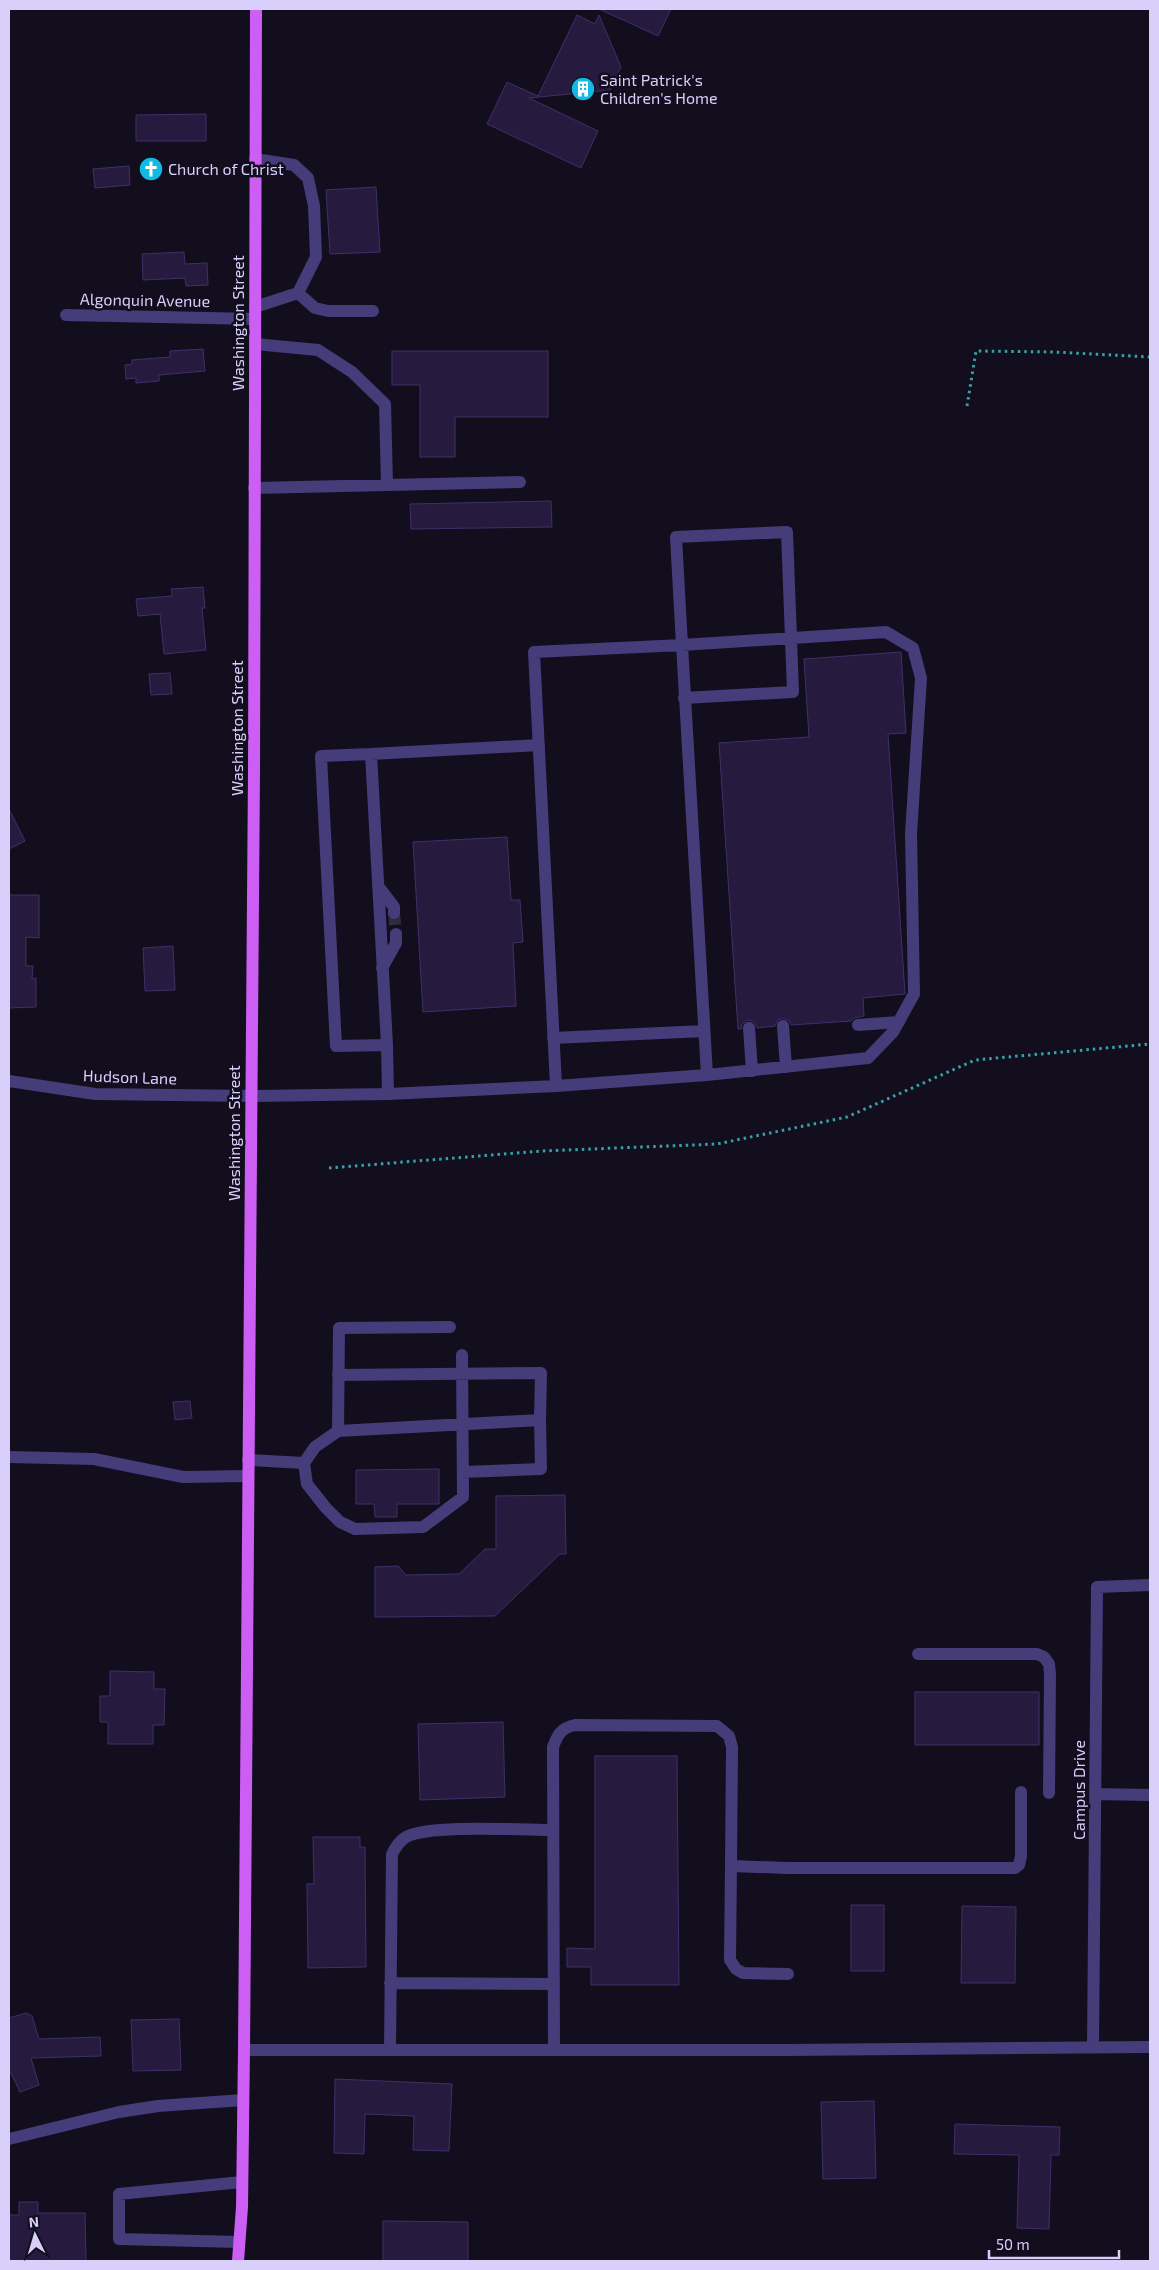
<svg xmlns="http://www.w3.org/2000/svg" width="1159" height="2270" font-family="'Exo 2',sans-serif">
  <rect width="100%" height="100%" fill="#120e1e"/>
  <path fill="#261b3e" stroke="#412f68" d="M599,9h72l-13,27z
    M577,15l18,9 4,-9 22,52 -11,23 -81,8 69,33 -17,37 -94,-44 20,-42 31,14z
    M206,114v27h-70v-26z
    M129,166l1,19 -35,3 -2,-19z
    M376,187l4,65 -50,2 -4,-64z
    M184,252l1,12 22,-1 1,22 -22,1 -1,-8 -42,2 -1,-26z
    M203,349l2,22 -46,4v6l-23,2v-5l-10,1 -1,-14 7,-1v-4l38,-3v-6z
    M392,351h156v66h-93v40h-35v-72h-28z
    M551,501l1,26 -141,2 -1,-25z
    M203,587l2,21h-3l4,42 -42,4 -4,-40 -22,2 -2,-17 36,-3 -1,-7z
    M901,652l5,81 -18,1 17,260 -42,4 1,18 -10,2 -3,3 -60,4 -2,-4 -6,-3 -5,2 -3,6 -18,2 -4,-7 -5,-1 -6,4 -1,5h-3l-19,-286 90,-6 -5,-78z
    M170,673l2,21 -21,1 -2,-21z
    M9,809l16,32 -16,8z
    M507,837l4,63h9l3,42 -10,1 3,63 -93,6 -10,-170z
    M9,895h30v43l-13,-1v29h7l-1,13 4,-1v29l-27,1z
    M173,946l2,44 -30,1 -2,-43z
    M190,1401l2,17 -17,2 -2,-18z
    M439,1469v35h-42v13h-22l-1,-13h-18v-34z
    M565,1495l1,59h-6l-65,62 -120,1v-50l23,-1 8,9 53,-1 26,-25h11v-53z
    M110,1671l44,1v17h11l-1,36h-11v19h-45v-22h-8v-26h10z
    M915,1692h124v53h-124z
    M503,1722l2,75 -85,3 -2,-76z
    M595,1756h82l2,229h-88v-18h-24v-19l28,1z
    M313,1837h47v10h5l1,120 -58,1 -1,-84h7z
    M851,1905h33v66h-33z
    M962,1906l54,1 -1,76h-54z
    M26,2013l6,3 7,23 61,-2 1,19 -70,2 8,27 -19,7 -11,-23v-51z
    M179,2019l2,51 -48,1 -2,-51z
    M335,2079l117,5 -3,67 -36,-1 1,-34 -49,-2 -1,40 -30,-1z
    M874,2101l2,77 -53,1 -2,-77z
    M955,2124l105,3 -1,28h-8l-2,74 -32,-1 2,-73 -65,-1z
    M19,2202h19v11h47l1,48h-77v-46h10z
    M383,2221l85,1v39h-85z"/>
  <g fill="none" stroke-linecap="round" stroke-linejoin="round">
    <path stroke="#302b3f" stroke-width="12" stroke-dasharray="12 6" stroke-linecap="butt" d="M394,913l2,21"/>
    <path stroke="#36a2a8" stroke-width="3" stroke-dasharray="2.5 4" stroke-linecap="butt" d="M967,406l9,-55 78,1 96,5
      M329,1168l213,-17 175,-7 130,-27 128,-57 175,-16"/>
    <path stroke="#453c7a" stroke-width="12" d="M298,293l17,15 13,3h45
      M255,307l43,-14 18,-36 -2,-51 -6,-28 -14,-13 -39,-6
      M66,315l189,4
      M255,344l63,6 34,22 33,32 2,81
      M254,488l266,-6
      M371,754l-50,2 15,290 51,-1
      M378,886l16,21v6
      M382,968l14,-25v-9
      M858,1025l41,-3
      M783,1026l3,41
      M749,1028l3,43
      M553,1038l151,-7
      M9,1081l86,13 156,2 137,-2 168,-8 151,-11 161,-17 25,-26 21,-38 -3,-160 10,-156 -8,-30 -27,-16 -204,13 25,430
      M556,1086l-22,-434 148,-7 -6,-108 111,-5 6,160 -109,6
      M388,1094l-1,-49 -16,-291 168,-9
      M338,1375l203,-2 -1,47
      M338,1431l1,-103 111,-1
      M9,1457l85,2 89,18 65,-1
      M248,1460l56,3 3,21 19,24 14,14 15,7 68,-2 40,-30 -1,-142
      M304,1463l11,-16 23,-16 202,-11 1,49 -78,3
      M918,1654h119l7,3 5,7 1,10 -1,119
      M1095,1794l55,1
      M788,1974l-45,-1 -7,-4 -6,-9 1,-94 57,2h227l4,-3 2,-9v-64
      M390,1983l164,1
      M1093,2047l4,-460 53,-2
      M244,2050h544l362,-3
      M390,2050l2,-196c4,-7 7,-13 14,-17 23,-13 117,-7 147,-7
      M554,2050l-1,-303c5,-13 8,-19 22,-22l142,1 12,10 3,11 -1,119
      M9,2139l110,-27 39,-6 85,-6
      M239,2242l-120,-3v-45l123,-12"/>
    <path stroke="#cc5ef3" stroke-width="12" d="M238,2261l4,-54 2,-157 10,-1279 2,-762"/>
  </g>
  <defs>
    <g id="building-disc" transform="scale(1.25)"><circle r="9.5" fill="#11b9e5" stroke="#120e1e"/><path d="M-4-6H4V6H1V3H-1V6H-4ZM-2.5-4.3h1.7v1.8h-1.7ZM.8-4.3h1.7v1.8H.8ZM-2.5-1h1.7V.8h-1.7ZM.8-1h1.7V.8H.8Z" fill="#fff"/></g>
    <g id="church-disc" transform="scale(1.25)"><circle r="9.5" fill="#11b9e5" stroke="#120e1e"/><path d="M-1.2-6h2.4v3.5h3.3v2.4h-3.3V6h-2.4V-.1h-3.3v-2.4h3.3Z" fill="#fff"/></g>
  </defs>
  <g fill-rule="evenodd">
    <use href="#building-disc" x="583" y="89"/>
    <use href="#church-disc" x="151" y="169"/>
  </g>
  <g text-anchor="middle" stroke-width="5" stroke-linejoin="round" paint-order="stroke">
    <g font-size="16" fill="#d9cffb" stroke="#120e1e" text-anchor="start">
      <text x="600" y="86">Saint Patrick's<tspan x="600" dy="18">Children's Home</tspan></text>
      <text x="168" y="175">Church of Christ</text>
    </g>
    <g font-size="16" fill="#d9cffb" stroke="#120e1e">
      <text transform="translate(145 300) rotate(1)" y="6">Algonquin Avenue</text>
      <text transform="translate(238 323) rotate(-90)" y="6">Washington Street</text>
      <text transform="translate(237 728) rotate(-90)" y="6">Washington Street</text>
      <text transform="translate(130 1077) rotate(2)" y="6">Hudson Lane</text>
      <text transform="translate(234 1133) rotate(-90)" y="6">Washington Street</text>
      <text transform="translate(1079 1790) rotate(-90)" y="6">Campus Drive</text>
    </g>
  </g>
  <rect width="1159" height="2270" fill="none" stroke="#d9cffb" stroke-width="20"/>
  <g transform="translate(35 2235) rotate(355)" stroke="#120e1e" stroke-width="4" paint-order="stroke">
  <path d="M0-4L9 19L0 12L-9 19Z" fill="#d9cffb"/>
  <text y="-8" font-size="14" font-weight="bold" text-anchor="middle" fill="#d9cffb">N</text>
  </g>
  <path d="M989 2250v8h130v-8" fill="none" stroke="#d9cffb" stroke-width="2.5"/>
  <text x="996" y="2250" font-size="15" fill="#d9cffb" stroke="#120e1e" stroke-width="4" paint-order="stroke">50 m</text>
</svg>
